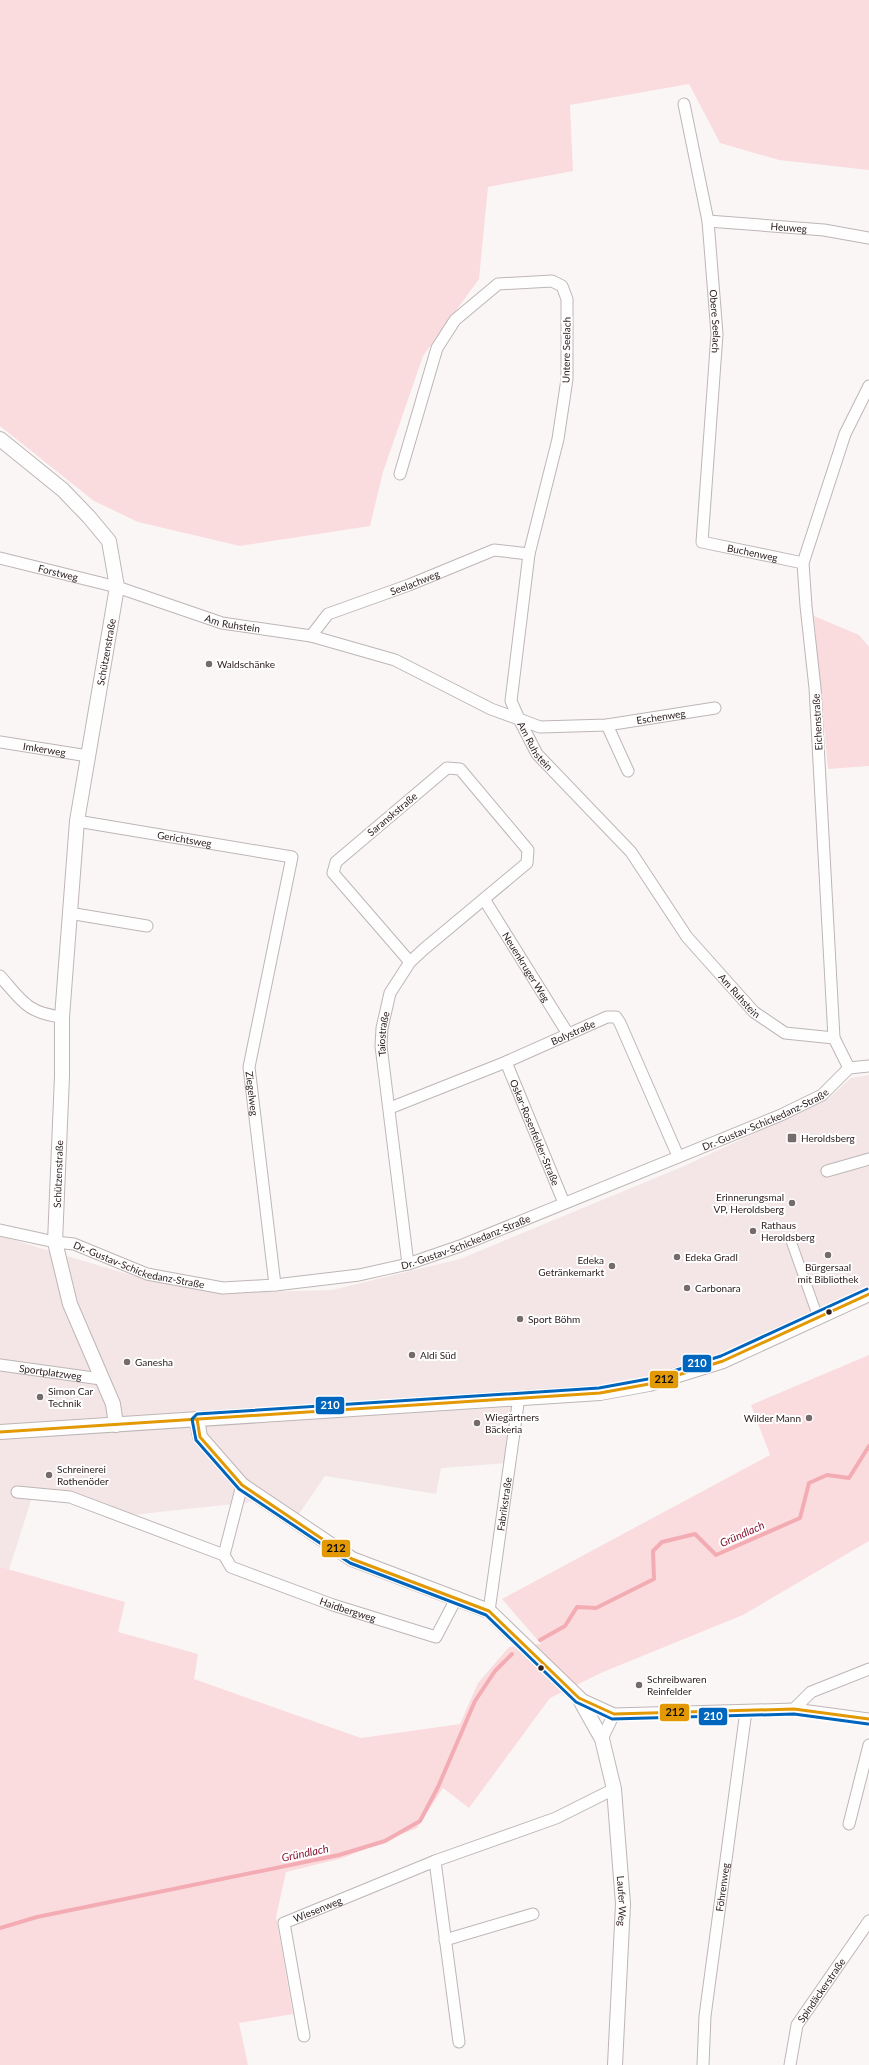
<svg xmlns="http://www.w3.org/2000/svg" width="869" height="2065" font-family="Lato,sans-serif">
  <rect width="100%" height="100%" fill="#fbf6f6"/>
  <path fill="#f4e6e7" d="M869,1075v229l-147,56 -72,21 -132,14 -10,68 -67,5 -5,26 -111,-18 -26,38 -47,-12 -120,13 -98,-24 -25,79 -9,-3v-331l144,43 76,14 112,-3 128,-31 224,-93 144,-67 23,-21z"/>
  <path fill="#fadcde" d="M0,0h869v170l-90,-10 -59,-17 -31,-59 -119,21 3,66 -85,16 -9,92 -56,77 -40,116 -13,54 -130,20 -102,-24 -44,-21 -94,-75z
    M814,616l45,19 10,12v119l-41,3z
    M869,1355v186l-126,74 -140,57 -53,26 -81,110 -26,-20 -26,40 -74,30 -57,14 -10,45 17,97 -54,9 9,42h-248v-498l125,35 -7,30 80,22 -4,25 167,59 99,-14 18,-41 31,-36 32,-3 -39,-45 268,-144 -19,-50z"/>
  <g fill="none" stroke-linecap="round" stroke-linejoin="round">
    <path stroke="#f4acb4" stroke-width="4" d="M540,1640l25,-14 12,-19 19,1 58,-29 -1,-28 9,-9 33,-8 21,21 84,-37 9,-35 18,-8 22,3 20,-32
      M0,1928l37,-11 302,-62 46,-14 35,-20 18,-34 37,-86 20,-30 17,-17"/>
    <g stroke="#beb5b6" stroke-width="11">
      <path id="pedestrian" d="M791,1241l27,76"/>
    </g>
    <g stroke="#beb5b6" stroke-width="13">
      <g id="minor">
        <path id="s1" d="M684,104l24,117 9,113 -15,208 101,21"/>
        <path id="s2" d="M708,221l116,9 45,8"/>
        <path id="s3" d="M400,474l37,-126 18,-28 43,-36 54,-3 10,5 5,13v80l-9,60 -29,115 -18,147 8,18 21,8 67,-2 108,-17"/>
        <path id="s4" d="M0,558l117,29 105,36 89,13 84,24 96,49 28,10 18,35 94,98 56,85 67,75 31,21 49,5"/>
        <path id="s5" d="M311,636l17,-22 81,-29 85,-35 35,4"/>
        <path d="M607,725l21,46"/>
        <path id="s6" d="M0,742l88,14"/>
        <path id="s7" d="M77,821l215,36 -43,210 26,218"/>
        <path id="s8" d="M484,899l84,135"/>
        <path d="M69,913l78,13"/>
        <path d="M0,976c22,25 27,37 62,41"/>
        <path id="s9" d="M506,1062l58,141"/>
        <path d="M849,1068l-15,-30 -19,-350 -9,-82 -3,-43 42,-129 24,-48"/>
        <path d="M849,1068l20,-2"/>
        <path id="s10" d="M390,1108l116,-46 101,-45h9l4,6 58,133"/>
        <path d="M827,1171l42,-12"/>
        <path id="s11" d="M0,1230l55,12 19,2 73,30 76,14 52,-3 84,-10 49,-11 52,-18 321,-131 41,-20 27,-27"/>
        <path id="s12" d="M408,1264l-27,-218 1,-18 8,-35 20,-31 14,-13 103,-86 1,-13 -68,-81 -13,-1 -111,94 -3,11 77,89"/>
        <path id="s13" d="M0,1365l101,14"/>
        <path id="s14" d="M17,1492l53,5 154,58 7,12 102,38 103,32 21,-40"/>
        <path d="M224,1555l18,-70"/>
        <path id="s15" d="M489,1611l30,-214"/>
        <path d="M579,1698l35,16 180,-5 75,10"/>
        <path d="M794,1709l17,-17 58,-23"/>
        <path d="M602,1739l12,-25"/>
        <path d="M849,1824l20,-79"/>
        <path d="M435,1861l24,181"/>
        <path d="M445,1940l88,-26"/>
        <path id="s16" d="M304,2036l-20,-113 151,-62 121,-43 58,-29"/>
        <path id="s17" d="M703,2065l2,-49 41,-305"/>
        <path id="s18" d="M790,2065l7,-40 72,-104"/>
      </g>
    </g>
    <g stroke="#beb5b6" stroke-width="16">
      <g id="tertiary">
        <path d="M0,439l63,51 26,27 20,24 8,46 -40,234 -15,196v59l-7,166 15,62 43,100 3,21"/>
        <path id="s19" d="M197,1419l3,18 42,48 110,74 137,52 90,87 23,41 12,50 9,115 -8,161"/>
        <path d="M0,1432l600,-39 49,-9 74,-23 146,-67"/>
      </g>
    </g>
    <use href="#pedestrian" stroke="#fefefe" stroke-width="9"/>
    <use href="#minor" stroke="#fefefe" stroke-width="11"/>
    <use href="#tertiary" stroke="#fefefe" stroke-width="14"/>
    <g stroke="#fff" stroke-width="6">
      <path id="bus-1" d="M197,1419l3,18 42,48 110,74 137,52 90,87 35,16 180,-5 75,10
        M0,1432l600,-39 49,-9 74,-23 146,-67"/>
    </g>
    <g stroke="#fff" stroke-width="6">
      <path id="bus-2" d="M867,1289l-146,67 -73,23 -49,9 -402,26 -5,5 4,21 43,49 111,74 136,52 90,87 36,17 182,-5 74,10"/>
    </g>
    <use href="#bus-1" stroke="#e39903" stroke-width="3"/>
    <use href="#bus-2" stroke="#0065bd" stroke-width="3"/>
  </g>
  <g fill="#766b6c" stroke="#fff" stroke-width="1.5">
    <circle cx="209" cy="664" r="4"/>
    <rect x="787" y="1133" width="10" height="10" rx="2"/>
    <circle cx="792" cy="1203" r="4"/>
    <circle cx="753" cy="1231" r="4"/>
    <circle cx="828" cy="1255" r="4"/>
    <circle cx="677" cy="1257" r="4"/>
    <circle cx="612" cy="1266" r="4"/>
    <circle cx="687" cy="1288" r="4"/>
    <circle cx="520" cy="1319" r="4"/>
    <circle cx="412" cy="1355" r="4"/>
    <circle cx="127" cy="1362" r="4"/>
    <circle cx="40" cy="1397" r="4"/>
    <circle cx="809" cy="1418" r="4"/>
    <circle cx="477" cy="1423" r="4"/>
    <circle cx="49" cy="1475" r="4"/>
    <circle cx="639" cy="1685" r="4"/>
  </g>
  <g fill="#2f2021" stroke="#fff" stroke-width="1.5">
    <circle cx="829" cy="1312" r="3.5"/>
    <circle cx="541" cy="1668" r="3.5"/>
  </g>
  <g text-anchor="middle" stroke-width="4" stroke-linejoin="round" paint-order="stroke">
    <g font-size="10" fill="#2f2021" stroke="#fff">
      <text dy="4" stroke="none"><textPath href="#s2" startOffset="81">Heuweg</textPath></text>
      <text dy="4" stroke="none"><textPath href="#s1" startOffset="220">Obere Seelach</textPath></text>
      <text transform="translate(566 350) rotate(-89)" y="4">Untere Seelach</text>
      <text dy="4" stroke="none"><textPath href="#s1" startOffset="493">Buchenweg</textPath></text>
      <text dy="4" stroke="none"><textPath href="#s4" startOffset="60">Forstweg</textPath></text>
      <text dy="4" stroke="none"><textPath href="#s5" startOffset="120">Seelachweg</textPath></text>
      <text dy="4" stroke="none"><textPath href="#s4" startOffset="242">Am Ruhstein</textPath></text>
      <text transform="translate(106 652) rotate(-80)" y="4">Schützenstraße</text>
      <text dy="4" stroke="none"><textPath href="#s3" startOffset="871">Eschenweg</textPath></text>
      <text transform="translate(817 722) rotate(-93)" y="4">Eichenstraße</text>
      <text dy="4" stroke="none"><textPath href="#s4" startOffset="578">Am Ruhstein</textPath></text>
      <text dy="4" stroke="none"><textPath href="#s6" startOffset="45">Imkerweg</textPath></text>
      <text transform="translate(392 814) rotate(-40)" y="4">Saranskstraße</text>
      <text dy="4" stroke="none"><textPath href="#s7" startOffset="109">Gerichtsweg</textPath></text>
      <text dy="4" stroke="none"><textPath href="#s8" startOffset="80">Neuenkruger Weg</textPath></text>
      <text dy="4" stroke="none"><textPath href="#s4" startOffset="902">Am Ruhstein</textPath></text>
      <text dy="4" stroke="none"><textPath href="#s10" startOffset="198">Bolystraße</textPath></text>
      <text dy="4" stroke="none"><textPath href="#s12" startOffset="232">Taiostraße</textPath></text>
      <text dy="4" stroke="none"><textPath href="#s7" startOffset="459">Ziegelweg</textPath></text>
      <text dy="4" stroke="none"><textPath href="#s11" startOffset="804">Dr.-Gustav-Schickedanz-Straße</textPath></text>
      <text dy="4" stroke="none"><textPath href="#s9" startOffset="76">Oskar-Rosenfelder-Straße</textPath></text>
      <text transform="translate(58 1174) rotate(-88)" y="4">Schützenstraße</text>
      <text dy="4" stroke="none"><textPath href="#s11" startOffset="480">Dr.-Gustav-Schickedanz-Straße</textPath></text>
      <text dy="4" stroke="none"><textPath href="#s11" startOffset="144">Dr.-Gustav-Schickedanz-Straße</textPath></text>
      <text dy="4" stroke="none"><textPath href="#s13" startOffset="51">Sportplatzweg</textPath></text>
      <text dy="4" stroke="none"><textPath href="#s15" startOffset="108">Fabrikstraße</textPath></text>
      <text dy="4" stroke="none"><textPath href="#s14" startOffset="356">Haidbergweg</textPath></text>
      <text dy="4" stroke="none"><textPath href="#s17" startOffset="179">Föhrenweg</textPath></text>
      <text dy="4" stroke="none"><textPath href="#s19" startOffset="697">Laufer Weg</textPath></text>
      <text dy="4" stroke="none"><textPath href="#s16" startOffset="151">Wiesenweg</textPath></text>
      <text dy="4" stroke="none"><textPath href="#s18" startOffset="83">Spindäckerstraße</textPath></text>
    </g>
    <g font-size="10" fill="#2f2021" stroke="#fff" text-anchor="start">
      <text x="217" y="668">Waldschänke</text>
      <text x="801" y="1142">Heroldsberg</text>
      <text x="784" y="1201" text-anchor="end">Erinnerungsmal<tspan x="784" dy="12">VP, Heroldsberg</tspan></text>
      <text x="761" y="1229">Rathaus<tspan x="761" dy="12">Heroldsberg</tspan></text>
      <text x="685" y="1261">Edeka Gradl</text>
      <text x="604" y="1264" text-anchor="end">Edeka<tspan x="604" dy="12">Getränkemarkt</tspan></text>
      <text x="828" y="1271" text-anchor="middle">Bürgersaal<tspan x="828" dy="12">mit Bibliothek</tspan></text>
      <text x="695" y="1292">Carbonara</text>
      <text x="528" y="1323">Sport Böhm</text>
      <text x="420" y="1359">Aldi Süd</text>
      <text x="135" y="1366">Ganesha</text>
      <text x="48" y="1395">Simon Car<tspan x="48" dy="12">Technik</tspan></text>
      <text x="485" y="1421">Wiegärtners<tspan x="485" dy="12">Bäckeria</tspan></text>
      <text x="801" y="1422" text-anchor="end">Wilder Mann</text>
      <text x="57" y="1473">Schreinerei<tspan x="57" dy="12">Rothenöder</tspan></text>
      <text x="647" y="1683">Schreibwaren<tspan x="647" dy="12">Reinfelder</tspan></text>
    </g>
    <g font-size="11" font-style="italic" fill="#8c1633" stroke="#fff">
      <text transform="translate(742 1534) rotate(-24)" y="4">Gründlach</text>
      <text transform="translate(305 1853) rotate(-12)" y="4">Gründlach</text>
    </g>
  </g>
  <g stroke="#fff" stroke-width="1.5">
    <rect x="682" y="1354" width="30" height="19" rx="4" fill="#0065bd"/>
    <rect x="649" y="1370" width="30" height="19" rx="4" fill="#e39903"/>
    <rect x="315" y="1396" width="30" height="19" rx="4" fill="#0065bd"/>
    <rect x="321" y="1539" width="30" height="19" rx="4" fill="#e39903"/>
    <rect x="659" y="1703" width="31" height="19" rx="4" fill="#e39903"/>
    <rect x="698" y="1707" width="30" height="19" rx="4" fill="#0065bd"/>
  </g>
  <g font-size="11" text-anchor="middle" font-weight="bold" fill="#fff">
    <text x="697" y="1367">210</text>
    <text x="330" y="1409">210</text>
    <text x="713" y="1720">210</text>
  </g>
  <g font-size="11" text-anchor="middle" font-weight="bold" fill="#111">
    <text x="664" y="1383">212</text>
    <text x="336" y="1552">212</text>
    <text x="675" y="1716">212</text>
  </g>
</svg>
